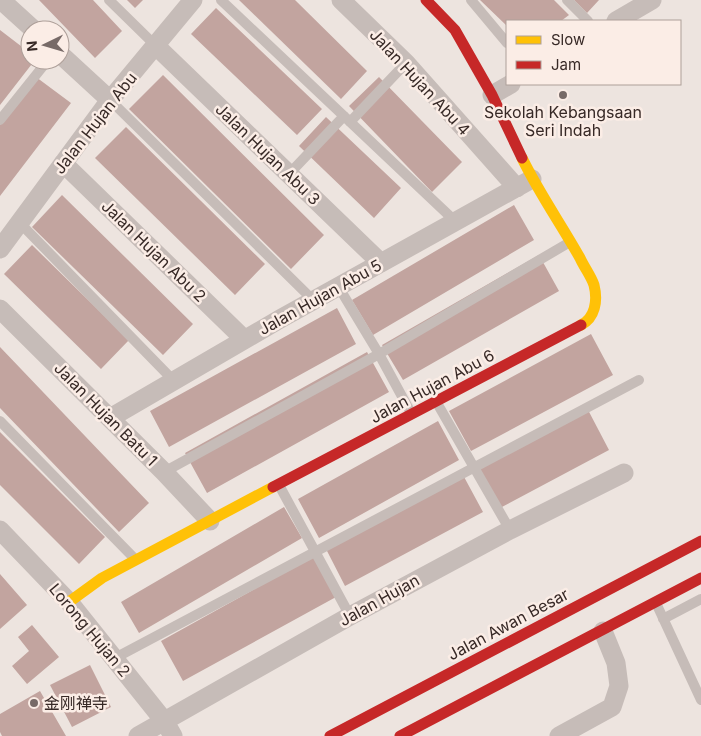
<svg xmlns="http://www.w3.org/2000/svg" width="701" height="736" font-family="Inter,'Noto Sans SC',sans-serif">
  <rect width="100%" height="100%" fill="#ede4df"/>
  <path fill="#c2a49f" d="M39,0h54l29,31 -27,27z
    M127,0h16l-8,8z
    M239,0h56l72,71 -26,28z
    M480,0h74l15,15 -8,6h-54v5z
    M574,0h25l-12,13z
    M216,8l106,101 -25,26 -106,-101z
    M0,30l30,23v7h5l-35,45z
    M163,75l161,160 -33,34 -162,-160z
    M36,77l35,26 -71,93v-71z
    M379,77l83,85 -30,30 -83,-86z
    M326,117l75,71 -27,30 -75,-72z
    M126,127l139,137 -30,31 -140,-137z
    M62,195l131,129 -30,31 -131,-128z
    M514,205l20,35 -161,95 -21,-35z
    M32,245l97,95 -28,29 -97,-95z
    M539,255l20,36 -156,89 -21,-35z
    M337,308l19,36 -187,103 -19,-36z
    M591,334l22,41 -142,76 -22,-40z
    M0,347l149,156 -30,29 -119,-124z
    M367,352l22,40 -182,101 -22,-40z
    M587,408l22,42 -109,58 -22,-42z
    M438,421l21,39 -140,78 -21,-39z
    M0,432l105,105 -26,27 -79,-79z
    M463,475l20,37 -138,74 -19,-37z
    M284,507l18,31 -163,95 -18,-31z
    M314,556l22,41 -153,84 -22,-40z
    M0,574l27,31 -27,24z
    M32,625l27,32 -32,27 -15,-18 17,-15 -11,-14z
    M90,665l21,42 -39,20 -22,-42z
    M40,691l26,45h-64l-2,-4v-18z"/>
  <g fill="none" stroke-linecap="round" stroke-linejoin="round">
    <path stroke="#c6bcb8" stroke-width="10" d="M109,0l47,46
      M221,0l235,222
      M471,0l36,43
      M567,0l21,21
      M110,100l203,200
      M0,120l48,-60
      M350,122l56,-59
      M289,174l55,-58
      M19,222l154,158
      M338,286l41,68 32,59
      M437,403l73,127
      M0,421l134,137
      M164,472l215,-118 191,-112
      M279,485l71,131
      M656,603l45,97
      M663,619l38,-20
      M115,658l524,-278"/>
    <path stroke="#c6bcb8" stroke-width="19" d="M1,0l33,30
      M341,0l65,63 111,125
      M616,21l36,-21
      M156,46l225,217
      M60,54l50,46
      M492,95l19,-11
      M63,163l181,176
      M0,249l110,-149 83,-100
      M0,309l164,163 46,49
      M110,418l170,-99 252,-140
      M0,530l69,72 96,120 8,14
      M138,736l212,-120 160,-86 114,-57
      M559,736l53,-29 7,-21 -3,-23 -13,-32"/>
    <path stroke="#ffc107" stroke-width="11" d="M522,158c17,35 39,66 58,100 4,9 11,18 14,27 4,16 1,33 -13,40
      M69,602l33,-24 171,-91"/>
    <path stroke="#c62828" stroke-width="11" d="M426,0l29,30 37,65 30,63
      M273,487l308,-162
      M330,736l371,-195
      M400,736l301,-158"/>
  </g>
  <g fill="#776a67" stroke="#fbede6" stroke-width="2">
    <circle cx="563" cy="95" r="5"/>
    <circle cx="34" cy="703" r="5"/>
  </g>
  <g text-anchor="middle" stroke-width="5" stroke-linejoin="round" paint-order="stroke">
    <g font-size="16" fill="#372926" stroke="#fbede6">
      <text transform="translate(420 82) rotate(47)" y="6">Jalan Hujan Abu 4</text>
      <text transform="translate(95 123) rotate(-52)" y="6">Jalan Hujan Abu</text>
      <text transform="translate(268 154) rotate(44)" y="6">Jalan Hujan Abu 3</text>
      <text transform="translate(154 251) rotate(44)" y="6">Jalan Hujan Abu 2</text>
      <text transform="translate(320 297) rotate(-29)" y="6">Jalan Hujan Abu 5</text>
      <text transform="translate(432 386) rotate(-28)" y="6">Jalan Hujan Abu 6</text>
      <text transform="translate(106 414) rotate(45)" y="6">Jalan Hujan Batu 1</text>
      <text transform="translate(379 600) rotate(-29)" y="6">Jalan Hujan</text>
      <text transform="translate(508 624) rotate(-28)" y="6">Jalan Awan Besar</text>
      <text transform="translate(90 630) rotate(50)" y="6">Lorong Hujan 2</text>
    </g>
    <g font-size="16" fill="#372926" stroke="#fbede6">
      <text x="563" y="118">Sekolah Kebangsaan<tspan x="563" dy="18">Seri Indah</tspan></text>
      <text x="44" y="709" text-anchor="start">金刚禅寺</text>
    </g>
  </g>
  <rect x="506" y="20" width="175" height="65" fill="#fbede6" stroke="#ad9f99"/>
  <rect x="516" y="36" width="25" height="8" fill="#ffc107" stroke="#ad9f99"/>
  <text x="551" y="45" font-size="15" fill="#372926">Slow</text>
  <rect x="516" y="61" width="25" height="8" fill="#c62828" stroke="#ad9f99"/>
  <text x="551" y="70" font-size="15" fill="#372926">Jam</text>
  <g transform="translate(45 45) rotate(265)"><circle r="24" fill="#fbede6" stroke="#ad9f99"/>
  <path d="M0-4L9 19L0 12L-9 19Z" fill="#776a67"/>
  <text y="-8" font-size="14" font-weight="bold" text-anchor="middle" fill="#372926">N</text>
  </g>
</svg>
